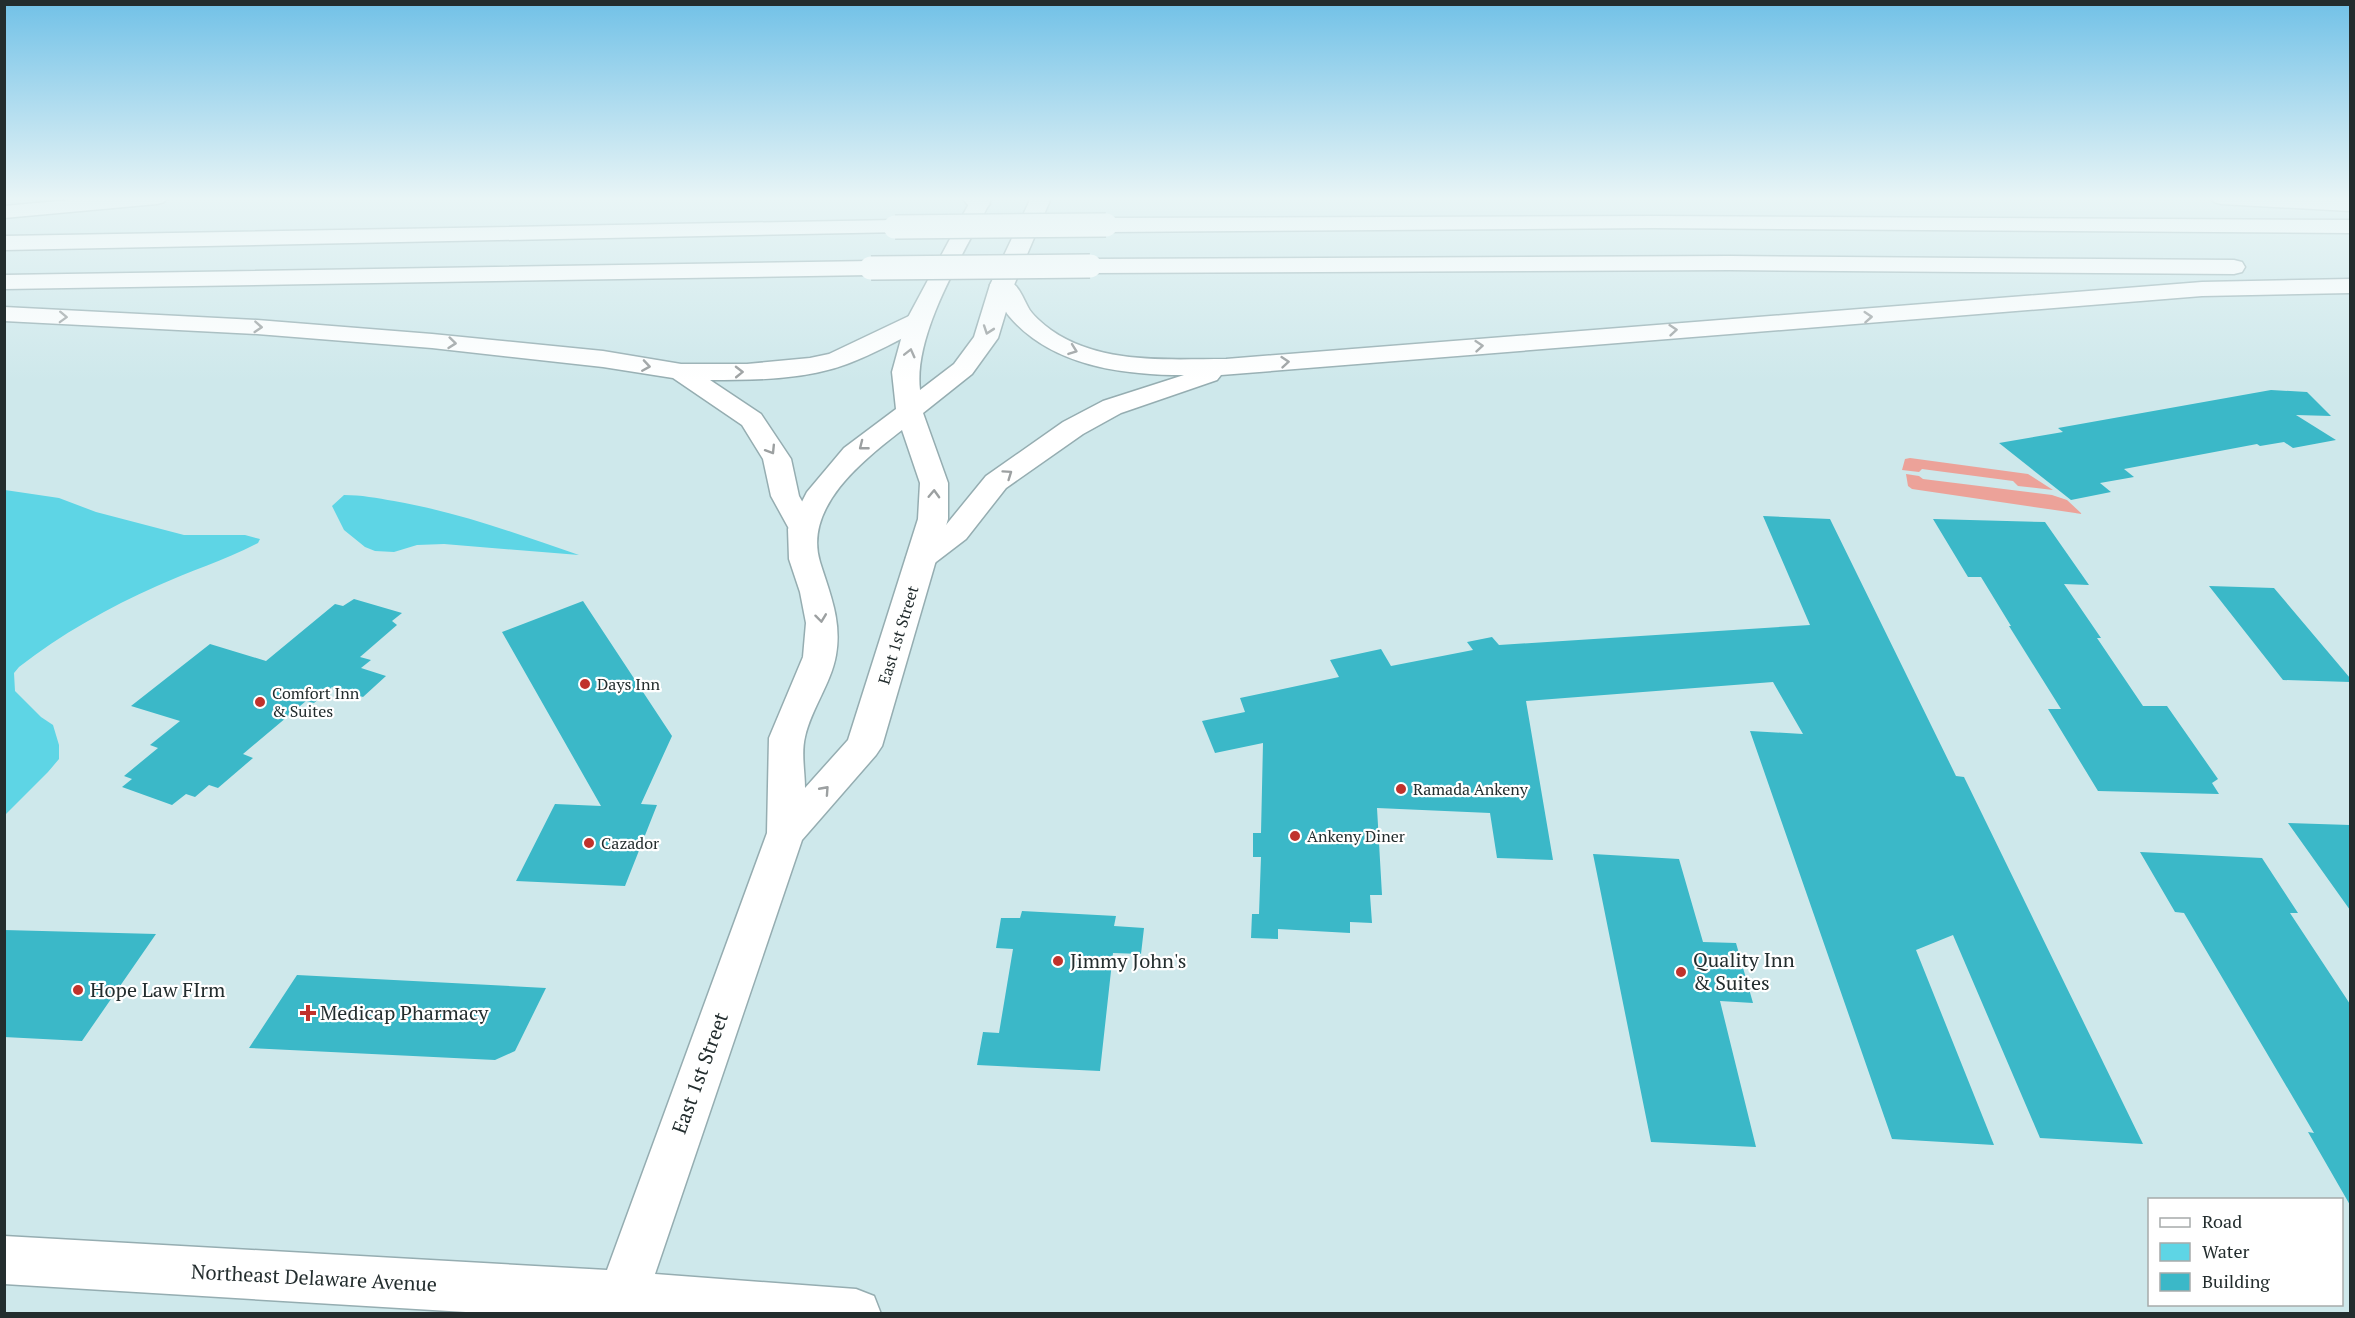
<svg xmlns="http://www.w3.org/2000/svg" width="2355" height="1318" font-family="'PT Serif',serif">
  <rect width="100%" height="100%" fill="#cee8eb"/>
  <path fill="#eca299" d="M1910,458l118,16 25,16 -35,-4 -5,-5 -91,-12 -3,3 -17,-2 3,-11z
    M1906,474l13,2 4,3 129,16 15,5 15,14 -170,-25 -4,-3z"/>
  <path fill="#5ed5e5" d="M5,490l54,8 37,14 88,23h61l15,4 -2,4c-33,17 -68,28 -101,43 -48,21 -97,49 -138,81l-5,6 1,18 26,26 12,8 6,20v14l-11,13 -43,43z
    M344,495c17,0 33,3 50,6 64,11 124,33 185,54l-135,-11 -27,1 -23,7 -19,-1 -10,-4 -21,-17 -12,-24z"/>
  <path fill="#3bb8c8" d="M2271,390l36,2 24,24 -35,-1 40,25 -43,8 -9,-6 -24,4 -3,-2 -133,25 10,8 -34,6 11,9 -40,8 -72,-57 64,-11 -5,-4z
    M1763,516l67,3 126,257 8,1 179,367 -103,-6 -87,-203 -37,15 78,195 -102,-6 -142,-408 53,3 -30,-52 -247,19 27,159 -56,-2 -7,-45 -113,-5 5,87h-12l2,28 -22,-1v11l-72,-4v10l-27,-1 1,-24h7l2,-57h-8v-24h8l2,-90 -48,10 -13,-32 43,-9 -5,-14 99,-21 -9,-17 51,-11 10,17 82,-16 -6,-8 25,-5 7,8 311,-20z
    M1933,519l112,3 44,63 -25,-1 37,54h-4l46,68h24l51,73 -6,4 7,11 -121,-3 -50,-82h13l-52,-83h2l-30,-49h-13z
    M2209,586l65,2 76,90v4l-67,-2z
    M354,599l48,14 -10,8 5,4 -37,32 11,3 -10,8 25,8 -23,21 -31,-10 -18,16 -8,-2 -63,53 10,4 -35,30 -9,-3 -14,12 -9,-3 -14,11 -50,-18 10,-8 -8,-3 34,-28 -8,-3 30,-24 -49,-15 79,-62 56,17 69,-57 8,2z
    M583,601l89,135 -31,68 16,1 -32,81 -109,-5 39,-77 46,2 -99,-174z
    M2288,823l62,2v85z
    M2140,852l122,6 36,55h-8l60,91v201l-42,-73 6,1 -130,-220 -9,-1z
    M1593,854l86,5 24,83 33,1 17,60 -33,-2 36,146 -105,-5z
    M1022,911l94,5 -2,10 30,2 -3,26 -28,-1 -13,118 -123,-6 6,-33 16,1 14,-84 -17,-1 5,-30h19z
    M4,930l152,4 -74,107 -78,-4z
    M297,975l249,13 -31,63 -20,9 -246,-12z"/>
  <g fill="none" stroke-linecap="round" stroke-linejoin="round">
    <g stroke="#95adb1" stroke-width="3">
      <path id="secondary" d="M972,198h20c-26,52 -79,134 -72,192l34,-26 20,-27 16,-52 41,-87h20l-37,87 -16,53 -26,36 -49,39 25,70v36l-66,227 -6,9 -74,85 -147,434 201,15 18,7 7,18h-382l-495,-30v-48l603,34 160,-437 2,-95 34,-81 3,-34 -6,-31 -11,-33 -1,-30 19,-37 37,-44 52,-39 -4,-37 14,-51zM902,430l18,53 -2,36 -70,221 -43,48c0,-16 -4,-35 0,-51 6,-28 26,-53 31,-82 6,-34 -6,-61 -16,-93 -17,-56 45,-103 82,-132z"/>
    </g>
    <g stroke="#95adb1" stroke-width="3">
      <path id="highway" d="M91,198h76l-3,4 -7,2 -153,14v-12z
        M963,198h22l5,6 -4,4c-11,3 -18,0 -23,-10z
        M2211,198l138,1 1,12 -129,-7 -7,-2z
        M1654,216l696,4v13l-696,-5 -548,4 -8,-2 -3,-5 3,-5 8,-2z
        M895,220l8,2 3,5 -3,5 -899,18v-14z
        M1730,256l504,4 8,2 3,5 -3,5 -8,2 -504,-4 -640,3 -8,-2 -3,-5 3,-5 8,-2z
        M871,261l8,2 3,5 -3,5 -8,2 -867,14v-14z
        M1002,278c16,4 19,16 26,29 3,7 16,18 23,23 50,35 117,29 175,29l976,-77 148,-3v14l-148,3 -981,79 -4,5 -96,33 -38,21 -77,54 -40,51 -34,26 -11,3 -11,-3 -4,-7 4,-7 36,-26 40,-49 77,-54 40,-21 81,-26c-62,0 -133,-9 -175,-59 -5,-5 -4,-11 -7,-17 -2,-5 -8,-9 -12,-14l4,-5z
        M4,307l253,13 175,14 171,17 78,13h66l63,-6 19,-4 80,-38 9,-2 9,2 3,5 -3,5c-27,13 -53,28 -80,38 -42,16 -93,16 -137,16l51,34 30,45 8,37 19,33 -5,7 -10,2 -10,-2 -22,-40 -8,-37 -21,-34 -69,-47 -70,-11 -171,-19 -175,-14 -253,-13z"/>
    </g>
    <use href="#secondary" fill="#fff" fill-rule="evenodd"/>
    <use href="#highway" fill="#fff" fill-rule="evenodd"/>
    <g stroke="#95adb1" stroke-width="26" stroke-linecap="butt">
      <path id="highway-bridge" d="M895,227l211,-2
        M871,268l219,-2"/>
    </g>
    <use href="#highway-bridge" stroke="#fff" stroke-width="23"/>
  </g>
  <defs><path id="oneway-chevron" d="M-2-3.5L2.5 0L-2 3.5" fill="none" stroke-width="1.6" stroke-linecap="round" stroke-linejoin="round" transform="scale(1.5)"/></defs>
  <g stroke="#9ca0a1">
    <use href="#oneway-chevron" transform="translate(63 317) rotate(2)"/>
    <use href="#oneway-chevron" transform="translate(1868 317) rotate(-4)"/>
    <use href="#oneway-chevron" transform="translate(258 327) rotate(4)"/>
    <use href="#oneway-chevron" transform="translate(988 330) rotate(109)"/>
    <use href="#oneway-chevron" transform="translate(1673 330) rotate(-5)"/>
    <use href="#oneway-chevron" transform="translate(452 343) rotate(6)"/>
    <use href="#oneway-chevron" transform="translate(1479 346) rotate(-5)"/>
    <use href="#oneway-chevron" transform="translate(1073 350) rotate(20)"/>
    <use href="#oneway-chevron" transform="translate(910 353) rotate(-76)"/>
    <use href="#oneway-chevron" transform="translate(1285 362) rotate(-5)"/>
    <use href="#oneway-chevron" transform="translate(646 366) rotate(9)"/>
    <use href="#oneway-chevron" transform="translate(739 372) rotate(-1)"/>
    <use href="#oneway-chevron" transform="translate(863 446) rotate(142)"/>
    <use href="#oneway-chevron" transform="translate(771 450) rotate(58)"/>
    <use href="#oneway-chevron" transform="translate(1008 474) rotate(-35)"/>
    <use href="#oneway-chevron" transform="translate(934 494) rotate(-88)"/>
    <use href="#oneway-chevron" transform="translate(821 618) rotate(83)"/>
    <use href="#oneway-chevron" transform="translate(825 790) rotate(-48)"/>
  </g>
  <linearGradient id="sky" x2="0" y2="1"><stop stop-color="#71c1e7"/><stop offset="0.52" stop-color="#e9f5f6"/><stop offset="1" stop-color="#e9f5f6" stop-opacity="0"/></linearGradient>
  <rect width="2355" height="382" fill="url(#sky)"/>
  <g fill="#c0322c" stroke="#fff" stroke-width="2">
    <circle cx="585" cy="684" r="6"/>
    <circle cx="260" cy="702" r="6"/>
    <circle cx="1401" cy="789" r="6"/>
    <circle cx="1295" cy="836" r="6"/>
    <circle cx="589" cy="843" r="6"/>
    <circle cx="1058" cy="961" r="6"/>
    <circle cx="1681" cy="972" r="6"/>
    <circle cx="78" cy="990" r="6"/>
    <path d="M305 1004h6v6h6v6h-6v6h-6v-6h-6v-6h6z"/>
  </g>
  <g text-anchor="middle" stroke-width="4.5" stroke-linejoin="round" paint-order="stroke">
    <g font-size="16" fill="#232d2e" stroke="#fff">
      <text transform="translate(898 635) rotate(-73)" y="6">East 1st Street</text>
    </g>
    <g font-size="16" fill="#232d2e" stroke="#fff" text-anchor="start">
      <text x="597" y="690">Days Inn</text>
      <text x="272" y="699">Comfort Inn<tspan x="272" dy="18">&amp; Suites</tspan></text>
      <text x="1413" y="795">Ramada Ankeny</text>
      <text x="1307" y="842">Ankeny Diner</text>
      <text x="601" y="849">Cazador</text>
    </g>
    <g font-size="20" fill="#232d2e" stroke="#fff" text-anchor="start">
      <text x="1693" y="967">Quality Inn<tspan x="1693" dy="23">&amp; Suites</tspan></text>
      <text x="1070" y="968">Jimmy John's</text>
      <text x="90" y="997">Hope Law FIrm</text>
      <text x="320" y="1020">Medicap Pharmacy</text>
    </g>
    <g font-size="20" fill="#232d2e" stroke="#fff">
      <text transform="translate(700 1073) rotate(-70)" y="7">East 1st Street</text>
      <text transform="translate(314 1278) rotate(3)" y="7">Northeast Delaware Avenue</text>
    </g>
  </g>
  <rect width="2355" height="1318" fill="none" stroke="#232d2e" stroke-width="12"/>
  <rect x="2148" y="1198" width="195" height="108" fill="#ffffff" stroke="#a7abab" stroke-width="1.5"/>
  <rect x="2160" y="1218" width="30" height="9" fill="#ffffff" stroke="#a7abab" stroke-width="1.5"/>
  <text x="2202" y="1228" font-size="18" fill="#232d2e">Road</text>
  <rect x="2160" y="1243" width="30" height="18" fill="#5ed5e5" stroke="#a7abab" stroke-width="1.5"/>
  <text x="2202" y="1258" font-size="18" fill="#232d2e">Water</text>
  <rect x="2160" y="1273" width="30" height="18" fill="#3bb8c8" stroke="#a7abab" stroke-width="1.5"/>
  <text x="2202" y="1288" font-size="18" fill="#232d2e">Building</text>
</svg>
